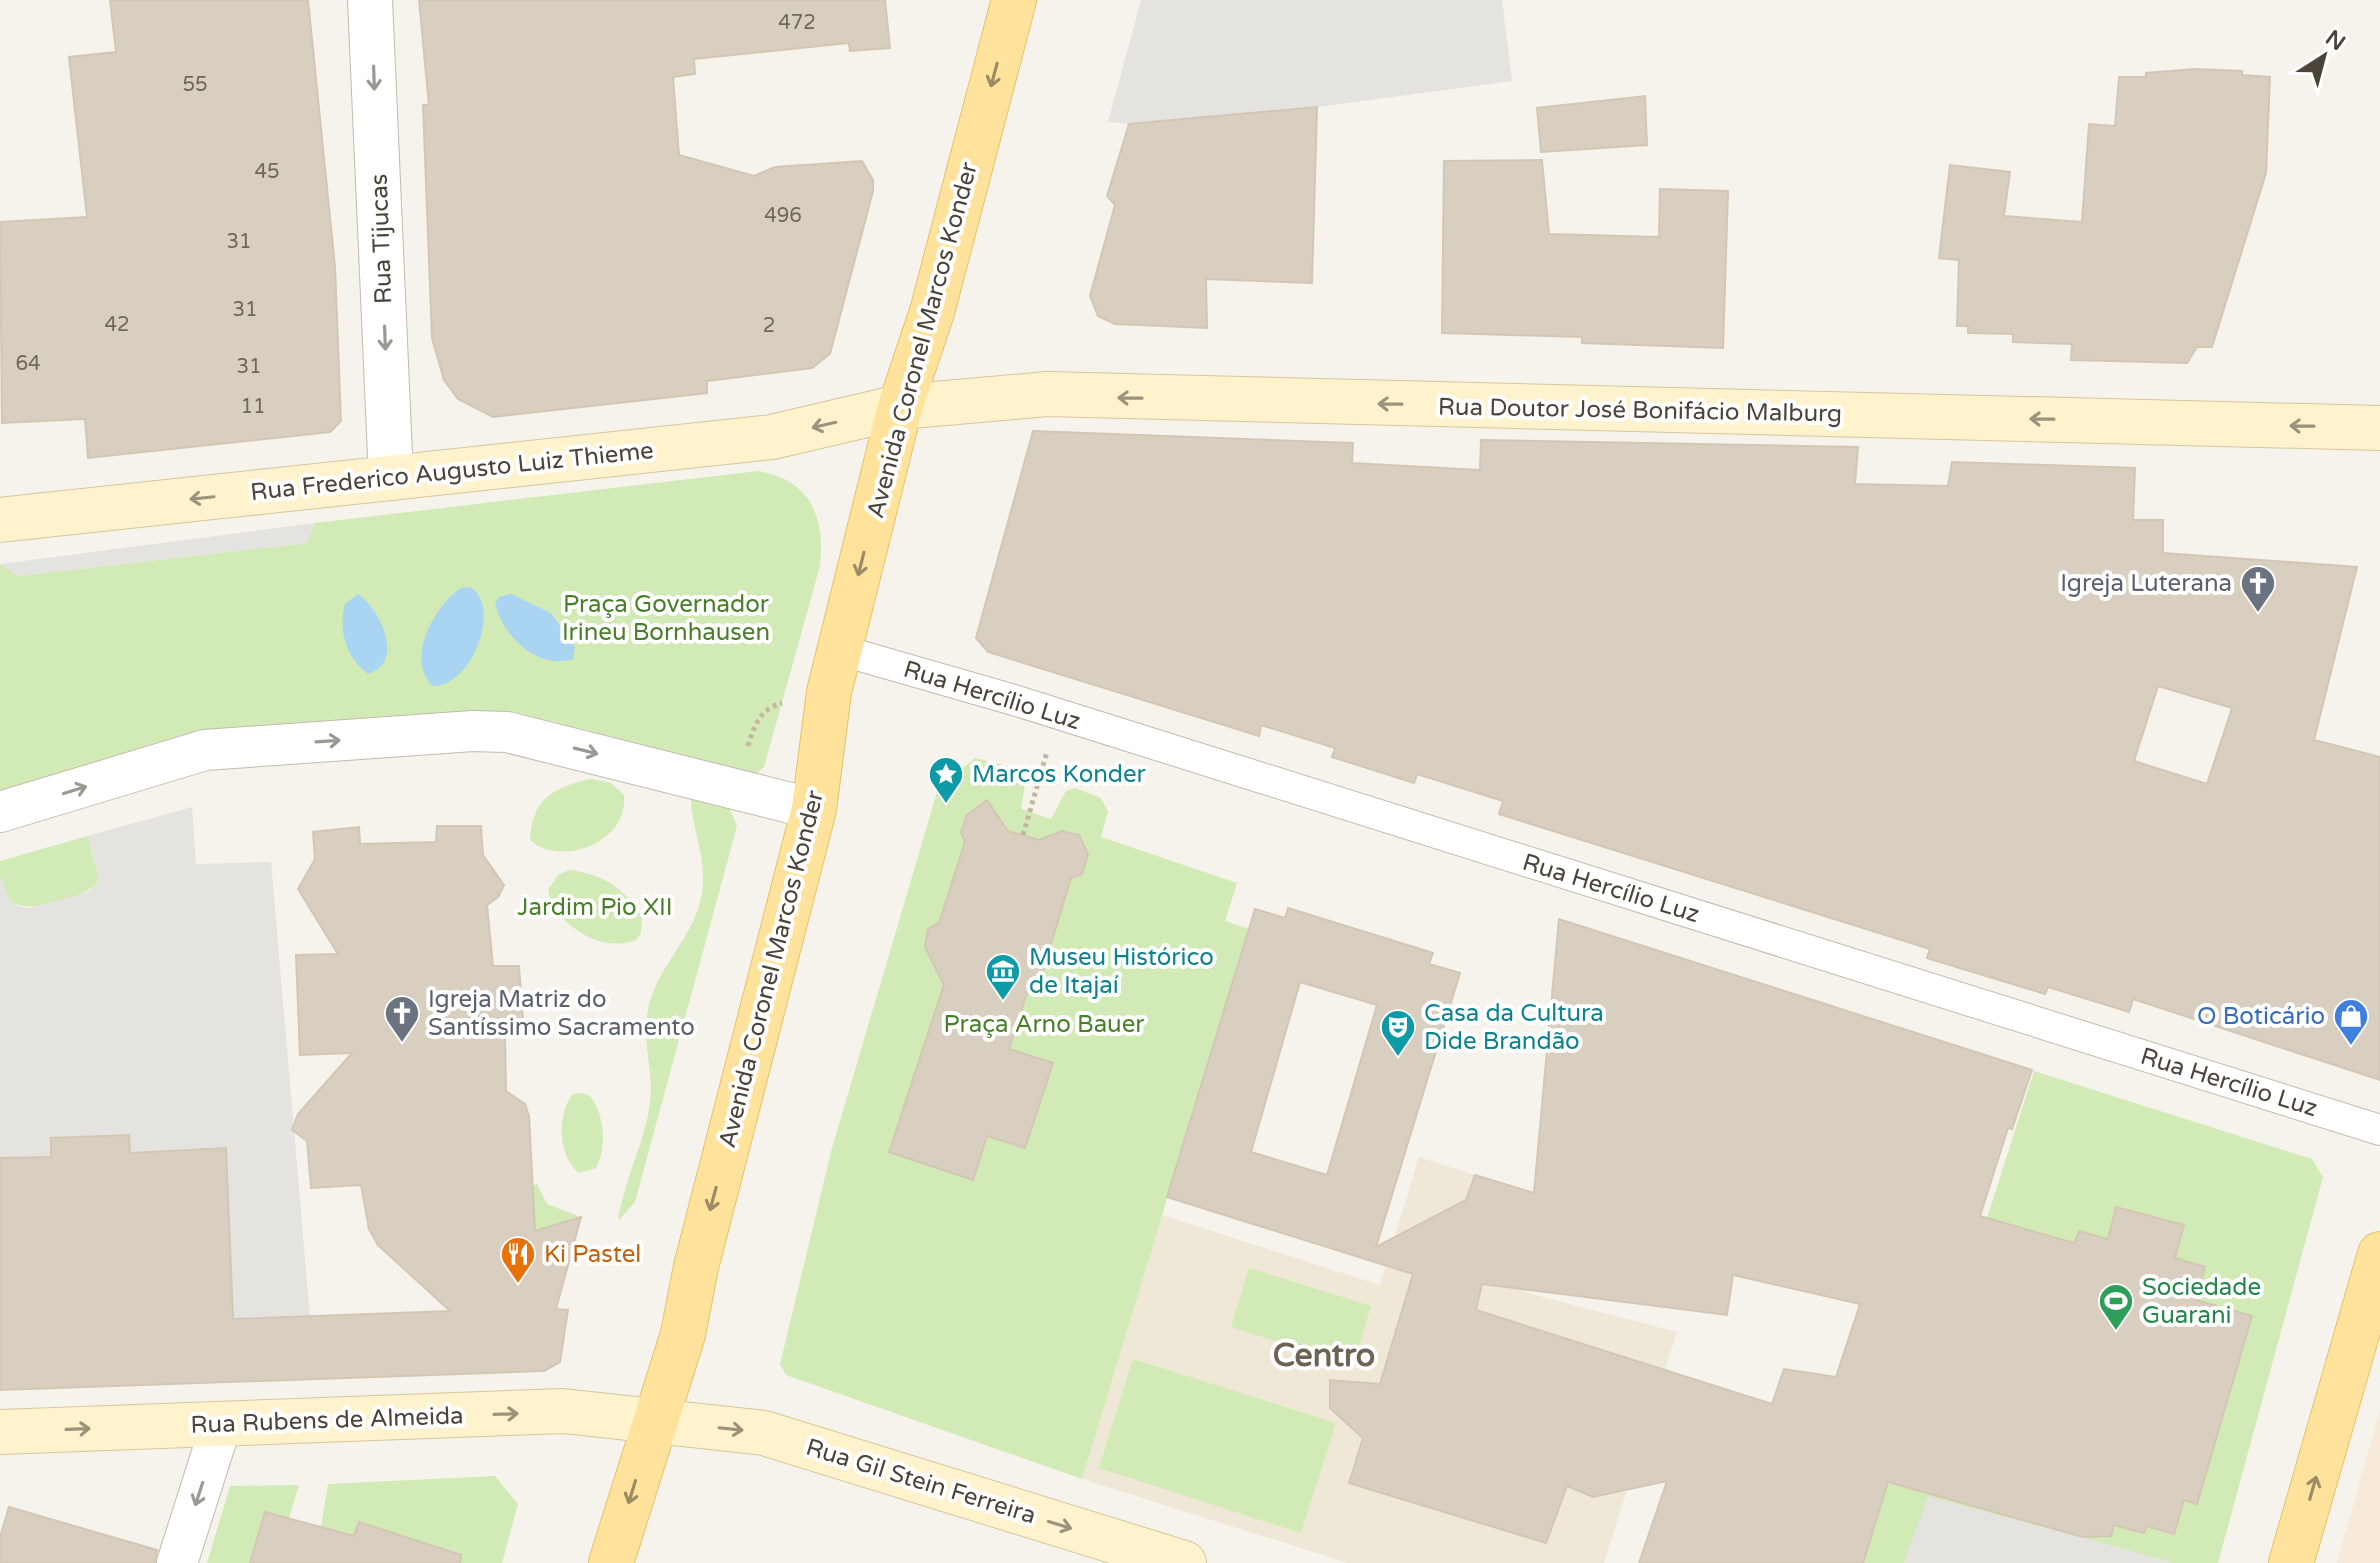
<svg xmlns="http://www.w3.org/2000/svg" width="2380" height="1563" font-family="'Varela Round',sans-serif">
  <rect width="100%" height="100%" fill="#f6f3ec"/>
  <path fill="#f7ead8" d="M2380,1410v153h-43z"/>
  <path fill="#efe8d6" d="M1419,1157l115,37 -7,99 150,39 -73,231h-256l-266,-84 80,-264 218,70z"/>
  <path fill="#d2eab5" d="M758,471c53,9 67,46 62,95l-56,201 -10,9 -231,-56 -523,76v-232l18,12 289,-33 8,-20z
    M975,758l41,10 10,12 -5,29 30,10 15,-28 9,-3 26,10 7,14 -7,25 136,46 -12,38 24,8 -167,550 -296,-104 -6,-11 52,-216 108,-366 17,5 6,-19z
    M591,779l20,4 13,12c5,47 -63,73 -94,45 2,-41 23,-53 61,-61z
    M691,790l36,13 10,23 -102,376 -17,19c5,-37 24,-73 31,-111 8,-44 -14,-74 5,-120 14,-34 43,-60 48,-98 6,-36 -13,-66 -11,-102z
    M87,836l11,38 -1,10c-17,15 -68,31 -87,17l-10,-24v-16z
    M569,870c34,4 55,18 73,46l-1,17 -5,7c-34,14 -81,-15 -88,-50l10,-15z
    M2034,1071l278,88 11,18 -105,386h-355l25,-82 40,-78z
    M581,1093l9,3c15,20 17,50 6,72l-17,5c-22,-17 -22,-59 -6,-79z
    M537,1184l10,20 34,13 -50,15 2,-46z
    M1249,1268l122,38 -18,59 -122,-38z
    M1133,1359l203,64 -35,110 -202,-65z
    M495,1476l23,28 -16,59h-57l-11,-17 -75,-24 -5,14 -33,-9 7,-43z
    M299,1485l-10,33 -24,-6 -15,51h-43l23,-77z"/>
  <path fill="#e5e3e0" d="M1141,0h361l10,81 -195,26 -188,17 -21,-2z
    M315,523l-8,20 -289,33 -18,-12z
    M192,807l4,57 75,-2 39,455 -77,2 -7,-171 -96,5 -1,-18 -78,3v19l-51,1v-281l10,24 8,5 11,2 59,-16 9,-8 1,-10 -11,-38z
    M1928,1496l248,67h-272z"/>
  <path fill="#a9d4f2" d="M463,587l9,1c30,23 -3,100 -39,98 -29,-26 3,-84 30,-99z
    M358,594c22,15 48,69 10,80 -22,-16 -30,-44 -23,-70z
    M511,594l40,19 24,34 -2,12c-35,11 -69,-22 -78,-55l4,-7z"/>
  <path fill="#d8cfc1" stroke="#d3c7b4" stroke-width="2" fill-rule="evenodd" d="M110,0h198l27,267 6,154 -11,11 -242,26 -3,-39 -83,4 -2,-201 87,-5 -18,-160 47,-5z
    M419,0h466l5,48 -40,3 -1,-8 -155,16 1,15 -22,3 6,78 75,21 21,-9 87,-6 11,19v11l-43,163 -18,14 -105,13v12l-214,24 -35,-18 -14,-19 -12,-42 -9,-233h6z
    M2195,69l47,2v4l28,2 -4,96 -54,174h-15l-10,16 -116,-3 1,-16 -59,-2v-8l-45,-1v-7h-11l2,-66 -20,-2 11,-93 60,7 -6,44 78,6 7,-98 26,2 4,-49h27v-4z
    M1645,96l2,49 -106,7 -4,-44z
    M1317,107l-5,176 -106,-4 1,49 -92,-4 -17,-8 -8,-20 25,-91 -8,-9 22,-72z
    M1542,160l7,74 110,3 1,-48 68,2 -5,157 -141,-5v-6l-140,-4 2,-172z
    M1033,431l320,12 -1,20 128,7 1,-30 377,7 -3,37 93,2 4,-24 183,6 -2,52h30v33l194,14 -43,173 66,17v323l-247,-81 -4,13 -81,-25 -3,7 -118,-36 3,-9 -431,-135 4,-13 -86,-27 -3,9 -82,-26 3,-9 -74,-23 -2,11 -271,-84 -12,-14zM2158,686l74,22 -25,76 -73,-23z
    M987,800l21,31 31,9 23,-9 17,4 9,19 -6,20 -11,4 -31,102 -8,-3 -23,72 44,14 -28,85 -38,-12 -14,44 -84,-28 55,-167 -19,-38 3,-18 11,-6 26,-81 -4,-10 6,-17z
    M437,826h44l2,29 21,30 -6,12 -11,8 6,61h26l5,67 -19,2 1,56 19,13 4,12 6,115 46,-14 -25,92 12,1 -8,52 -16,9 -544,19v-232l51,-1v-19l78,-3 1,18 96,-5 7,171 217,-8 -72,-66 -9,-16 -8,-44 -50,3 -4,-47 -15,-11 6,-16 54,-61 -52,2 -4,-100 42,-1 -40,-65 17,-30 -2,-27 46,-5 1,17 76,-2z
    M1288,908l145,45 -4,11 31,9 -84,274 90,-47 9,-25 59,18 25,-274 473,151 -20,59 -4,-1 -28,88 94,27 5,-12 29,8 8,-32 68,18 -9,33 30,9 -9,33 56,16 -55,188 -13,-4 -10,34 -27,-8 -3,7 -30,-8 -3,11 -28,1 -195,-55 -25,81h-224l28,-82 -74,16 -26,-11 -21,57 -197,-60 14,-45 -33,-30v-28l50,4 33,-110 -246,-77 88,-288 30,9zM1300,982l77,23 -50,170 -76,-23zM1733,1275l127,29 -24,73 -52,-8 -12,35 -296,-94 6,-26 245,31z
    M9,1507l148,43 -2,13h-155v-26z
    M265,1512l89,24 5,-14 102,33 -1,8h-210z"/>
  <g fill="none" stroke-linecap="round" stroke-linejoin="round">
    <g stroke="#c2bbae" stroke-width="32">
      <path id="pedestrian" d="M840,650l174,50 1366,430"/>
    </g>
    <g stroke="#c2bbae" stroke-width="42">
      <path id="minor" d="M0,812l205,-62 268,-19 34,1 307,77
        M177,1563l44,-138"/>
    </g>
    <g stroke="#c2bbae" stroke-width="46">
      <path id="tertiary" d="M370,0l21,478"/>
    </g>
    <g stroke="#d6c79b" stroke-width="46">
      <path id="secondary" d="M0,520l772,-83 128,-30 147,-13 1333,34
        M0,1432l563,-21 201,22 420,130"/>
    </g>
    <g stroke="#e6c16a" stroke-width="46">
      <path id="primary" d="M611,1563l72,-229 13,-67 118,-458 15,-117 71,-285 32,-95 82,-312
        M2291,1563l89,-309"/>
    </g>
    <path stroke="#c4b79f" stroke-width="5" stroke-dasharray="4 4" stroke-linecap="butt" d="M748,746c6,-20 12,-37 34,-43
      M1023,835l24,-83"/>
    <use href="#pedestrian" stroke="#fff" stroke-width="30"/>
    <use href="#minor" stroke="#fff" stroke-width="40"/>
    <use href="#tertiary" stroke="#fff" stroke-width="44"/>
    <use href="#secondary" stroke="#fff3cd" stroke-width="44"/>
    <use href="#primary" stroke="#ffe39c" stroke-width="44"/>
  </g>
  <defs><path id="oneway-shaft" d="M-6 0H5M1.5-3L5.5 0L1.5 3" fill="none" stroke-width="1.6" stroke-linecap="round" stroke-linejoin="round" transform="scale(2)"/></defs>
  <g stroke="#9c8c66">
    <use href="#oneway-shaft" transform="translate(994 75) rotate(105)"/>
    <use href="#oneway-shaft" transform="translate(861 564) rotate(104)"/>
    <use href="#oneway-shaft" transform="translate(713 1199) rotate(105)"/>
    <use href="#oneway-shaft" transform="translate(2313 1488) rotate(-74)"/>
    <use href="#oneway-shaft" transform="translate(632 1492) rotate(107)"/>
  </g>
  <g stroke="#9c9892">
    <use href="#oneway-shaft" transform="translate(374 78) rotate(88)"/>
    <use href="#oneway-shaft" transform="translate(385 338) rotate(88)"/>
    <use href="#oneway-shaft" transform="translate(328 741) rotate(-4)"/>
    <use href="#oneway-shaft" transform="translate(586 751) rotate(14)"/>
    <use href="#oneway-shaft" transform="translate(75 790) rotate(-17)"/>
    <use href="#oneway-shaft" transform="translate(199 1494) rotate(108)"/>
  </g>
  <g stroke="#9c937c">
    <use href="#oneway-shaft" transform="translate(1130 398) rotate(-179)"/>
    <use href="#oneway-shaft" transform="translate(1390 404) rotate(-179)"/>
    <use href="#oneway-shaft" transform="translate(2042 419) rotate(-179)"/>
    <use href="#oneway-shaft" transform="translate(824 425) rotate(167)"/>
    <use href="#oneway-shaft" transform="translate(2302 426) rotate(-179)"/>
    <use href="#oneway-shaft" transform="translate(202 498) rotate(174)"/>
    <use href="#oneway-shaft" transform="translate(506 1414) rotate(-2)"/>
    <use href="#oneway-shaft" transform="translate(78 1429) rotate(-2)"/>
    <use href="#oneway-shaft" transform="translate(731 1429) rotate(6)"/>
    <use href="#oneway-shaft" transform="translate(1060 1525) rotate(17)"/>
  </g>
  <defs>
    <g id="church-pin" transform="scale(1.8)"><path d="M0 17L-7.5 6A9.5 9.5 0 1 1 7.5 6Z" fill="#6b7280" stroke="#fff"/><path d="M-1.2-6h2.4v3.5h3.3v2.4h-3.3V6h-2.4V-.1h-3.3v-2.4h3.3Z" fill="#fff"/></g>
    <g id="sight-pin" transform="scale(1.8)"><path d="M0 17L-7.5 6A9.5 9.5 0 1 1 7.5 6Z" fill="#0f9aa8" stroke="#fff"/><path d="M0-6L1.8-2.2L6-1.7L2.9 1.2L3.7 5.4L0 3.3L-3.7 5.4L-2.9 1.2L-6-1.7L-1.8-2.2Z" fill="#fff"/></g>
    <g id="museum-pin" transform="scale(1.8)"><path d="M0 17L-7.5 6A9.5 9.5 0 1 1 7.5 6Z" fill="#0f9aa8" stroke="#fff"/><path d="M0-6L6-3V-2H-6V-3ZM-5-1h2V3h-2ZM-1-1h2V3h-2ZM3-1h2V3H3ZM-6 4H6V6H-6Z" fill="#fff"/></g>
    <g id="shop-pin" transform="scale(1.8)"><path d="M0 17L-7.5 6A9.5 9.5 0 1 1 7.5 6Z" fill="#3f7fe0" stroke="#fff"/><path d="M-5-2.5h2.3a2.7 3.5 0 0 1 5.4 0H5L5.5 6h-11ZM-1.5-2.5h3a1.5 2.3 0 0 0-3 0Z" fill="#fff"/></g>
    <g id="theatre-pin" transform="scale(1.8)"><path d="M0 17L-7.5 6A9.5 9.5 0 1 1 7.5 6Z" fill="#0f9aa8" stroke="#fff"/><path d="M-5-5.5Q0-4 5-5.5V0Q5 5 0 6Q-5 5-5 0ZM-3.3-2.5H-1v1.5H-3.3ZM1-2.5H3.3v1.5H1ZM-2.8 1Q0 5.5 2.8 1Z" fill="#fff"/></g>
    <g id="restaurant-pin" transform="scale(1.8)"><path d="M0 17L-7.5 6A9.5 9.5 0 1 1 7.5 6Z" fill="#e8710a" stroke="#fff"/><path d="M-5-6h1v4h1v-4h1v4h1v-4h1v5L-1.5 .5V6h-2V.5L-5-1ZM5-6V6H3V1.5H1.5Q1.5-4 5-6Z" fill="#fff"/></g>
    <g id="stadium-pin" transform="scale(1.8)"><path d="M0 17L-7.5 6A9.5 9.5 0 1 1 7.5 6Z" fill="#2e9e5b" stroke="#fff"/><path d="M0-5a6.5 5 0 1 0 0 10a6.5 5 0 1 0 0-10ZM-3.5-1.8h7v3.6h-7Z" fill="#fff"/></g>
  </defs>
  <g fill-rule="evenodd">
    <use href="#church-pin" x="2258" y="583"/>
    <use href="#sight-pin" x="946" y="774"/>
    <use href="#museum-pin" x="1003" y="971"/>
    <use href="#church-pin" x="402" y="1013"/>
    <use href="#shop-pin" x="2351" y="1016"/>
    <use href="#theatre-pin" x="1398" y="1027"/>
    <use href="#restaurant-pin" x="518" y="1254"/>
    <use href="#stadium-pin" x="2116" y="1301"/>
  </g>
  <g text-anchor="middle" stroke-width="8" stroke-linejoin="round" paint-order="stroke">
    <g font-size="20" fill="#6e675b">
      <text x="797" y="29">472</text>
      <text x="195" y="91">55</text>
      <text x="267" y="178">45</text>
      <text x="783" y="222">496</text>
      <text x="239" y="248">31</text>
      <text x="245" y="316">31</text>
      <text x="117" y="331">42</text>
      <text x="769" y="332">2</text>
      <text x="28" y="370">64</text>
      <text x="249" y="373">31</text>
      <text x="253" y="413">11</text>
    </g>
    <g font-size="24" fill="#4b4439" stroke="#fff">
      <text transform="translate(381 239) rotate(-92)" y="8">Rua Tijucas</text>
      <text transform="translate(922 340) rotate(-75)" y="8">Avenida Coronel Marcos Konder</text>
      <text transform="translate(1640 410) rotate(1)" y="8">Rua Doutor José Bonifácio Malburg</text>
      <text transform="translate(452 471) rotate(-6)" y="8">Rua Frederico Augusto Luiz Thieme</text>
      <text transform="translate(992 695) rotate(17)" y="8">Rua Hercílio Luz</text>
      <text transform="translate(1611 888) rotate(17)" y="8">Rua Hercílio Luz</text>
      <text transform="translate(771 969) rotate(-76)" y="8">Avenida Coronel Marcos Konder</text>
      <text transform="translate(2229 1082) rotate(17)" y="8">Rua Hercílio Luz</text>
      <text transform="translate(327 1420) rotate(-2)" y="8">Rua Rubens de Almeida</text>
      <text transform="translate(921 1481) rotate(17)" y="8">Rua Gil Stein Ferreira</text>
    </g>
    <g font-size="24" fill="#5b616d" stroke="#fff" text-anchor="end">
      <text x="2232" y="591">Igreja Luterana</text>
      <text x="428" y="1007" text-anchor="start">Igreja Matriz do<tspan x="428" dy="28">Santíssimo Sacramento</tspan></text>
    </g>
    <g font-size="24" fill="#4a7f2a" stroke="#fff">
      <text x="666" y="612">Praça Governador<tspan x="666" dy="28">Irineu Bornhausen</tspan></text>
      <text x="595" y="915">Jardim Pio XII</text>
      <text x="1044" y="1032">Praça Arno Bauer</text>
    </g>
    <g font-size="24" fill="#0d838f" stroke="#fff" text-anchor="start">
      <text x="972" y="782">Marcos Konder</text>
      <text x="1029" y="965">Museu Histórico<tspan x="1029" dy="28">de Itajaí</tspan></text>
      <text x="1424" y="1021">Casa da Cultura<tspan x="1424" dy="28">Dide Brandão</tspan></text>
    </g>
    <g font-size="24" fill="#366cbe" stroke="#fff" text-anchor="end">
      <text x="2325" y="1024">O Boticário</text>
    </g>
    <g font-size="24" fill="#c56008" stroke="#fff" text-anchor="start">
      <text x="544" y="1262">Ki Pastel</text>
    </g>
    <g font-size="24" fill="#27864d" stroke="#fff" text-anchor="start">
      <text x="2142" y="1295">Sociedade<tspan x="2142" dy="28">Guarani</tspan></text>
    </g>
    <g font-size="32" font-weight="bold" fill="#6e6250" stroke="#fff">
      <text x="1324" y="1366">Centro</text>
    </g>
  </g>
  <g transform="translate(2324 56) rotate(36)" stroke="#ffffff" stroke-width="6" paint-order="stroke">
  <path d="M0-6L14 30L0 20L-14 30Z" fill="#4b4439"/>
  <text y="-12" font-size="22" font-weight="bold" text-anchor="middle" fill="#4b4439">N</text>
  </g>
</svg>
